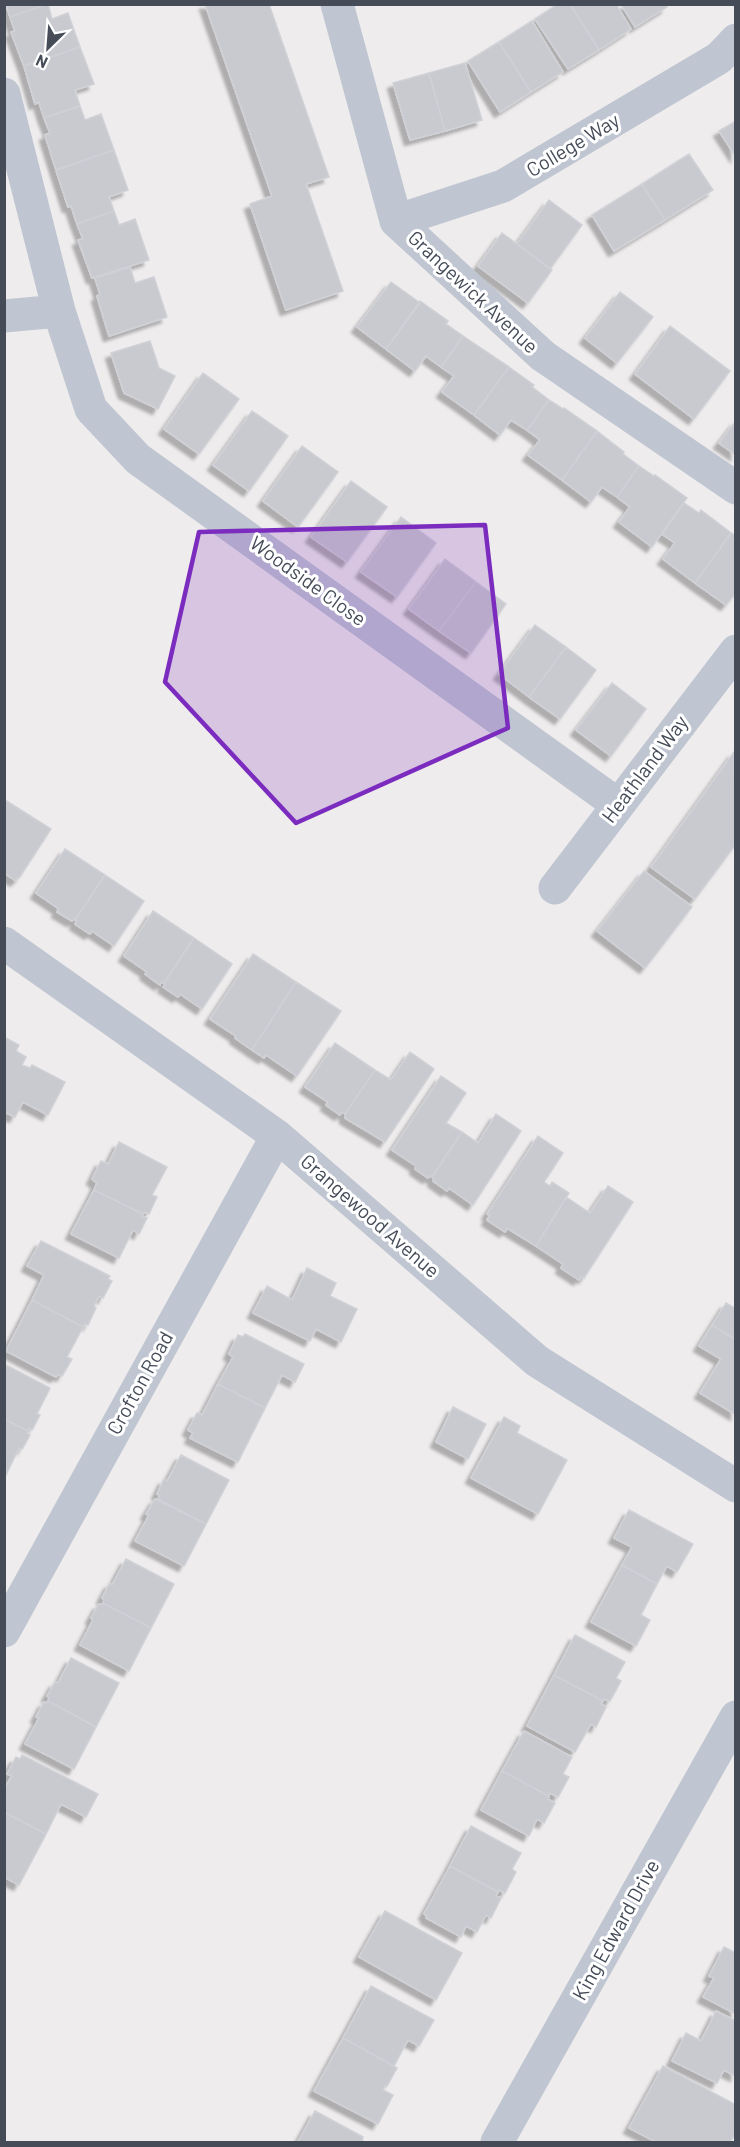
<svg xmlns="http://www.w3.org/2000/svg" width="740" height="2147" font-family="Barlow,sans-serif">
  <defs>
    <filter id="shadow"><feDropShadow dx="-5.5" dy="5.5" stdDeviation="1.5" flood-color="#0004"/></filter>
  </defs>
  <rect width="100%" height="100%" fill="#eeecec"/>
  <path fill="#c9cad0" stroke="#d0d1d7" stroke-width="1.5" filter="url(#shadow)" d="M6,4h42l-38,13z
    M48,4l4,15 16,-6 12,34 -56,19 -13,-34 4,-1 -5,-14z
    M205,4h64l60,173 -23,7 37,107 -57,19 -36,-106 22,-8z
    M558,4h12l29,46 -31,19 -33,-50z
    M570,4h46l15,25 -32,21z
    M621,4h44l2,3 -32,20z
    M532,21l31,51 -32,20 -32,-50z
    M499,42l32,50 -31,20 -32,-51z
    M80,47l14,37 -19,6 5,16 -36,12 -5,-16 -4,2 -11,-38z
    M465,63l17,57 -37,11 -16,-58z
    M429,73l16,58 -35,9 -17,-57z
    M80,106l5,14 16,-6 13,36 -58,20 -11,-35 5,-2 -6,-15z
    M736,121v36l-17,-26z
    M114,150l14,40 -19,7 5,14 -37,13 -6,-18 -3,1 -12,-37z
    M689,154l24,36 -48,30 -23,-36z
    M642,184l23,36 -51,31 -22,-36z
    M549,200l33,25 -32,44 -33,-25z
    M114,211l5,14 16,-6 14,41 -57,18 -14,-38 5,-1 -6,-15z
    M502,233l50,37 -24,33 -50,-37z
    M130,267l5,16 19,-6 13,40 -58,19 -12,-40 3,-2 -5,-16z
    M391,282l29,21 -34,46 -29,-22z
    M620,292l33,25 -36,46 -32,-25z
    M420,301l28,20 -2,3 17,12 -22,31 -15,-11 -11,15 -29,-22z
    M670,326l60,45 -36,48 -59,-45z
    M463,336l46,31 -35,48 -32,-23 12,-16 -13,-9z
    M150,341l9,27 16,8 -17,33 -34,-16 -13,-40z
    M509,367l25,18 -2,2 17,13 -22,30 -16,-10 -11,15 -26,-20z
    M203,373l36,26 -40,55 -35,-25z
    M549,400l14,9 1,-1 33,23 -35,49 -34,-25 12,-15 -13,-10z
    M252,411l36,25 -39,55 -36,-26z
    M736,421v34l-17,-12z
    M597,431l27,21 -1,2 16,12 -22,31 -15,-10 -11,15 -29,-22z
    M302,446l36,26 -40,55 -35,-26z
    M639,466l15,10 1,-1 32,23 -35,49 -33,-25 11,-15 -13,-10z
    M351,481l36,26 -40,55 -36,-25z
    M684,503l15,10 2,-3 30,23 -36,50 -32,-24 12,-16 -13,-9z
    M401,517l35,26 -39,54 -36,-25z
    M731,533l5,3v57l-10,12 -31,-22z
    M445,559l31,23 -37,49 -30,-22z
    M476,582l30,22 -35,49 -32,-22z
    M535,625l31,22 -37,50 -30,-23z
    M566,647l30,23 -36,49 -31,-22z
    M612,683l34,26 -35,47 -35,-26z
    M734,752l2,92 -41,55 -44,-32z
    M5,800l46,29 -32,49 -1,-1 -2,4 -12,-8z
    M65,849l40,26 -30,45 -1,-1 -2,2 -15,-9 2,-3 -23,-16z
    M644,871l48,36 -47,61 -48,-37z
    M105,875l39,26 -30,45 -22,-15 -2,3 -15,-10 2,-3 -2,-1z
    M153,911l41,27 -30,45 -3,-1 -1,3 -15,-11 2,-2 -23,-16z
    M194,938l38,26 -30,45 -22,-15 -2,3 -15,-10 2,-2 -1,-2z
    M253,954l43,28 -44,68 -17,-12 1,-2 -26,-17z
    M296,982l45,29 -44,65 -31,-21 -2,3 -12,-8z
    M4,1037l15,8 -3,6 10,6 -4,8 8,3 2,-3 33,17 -17,33 -25,-13 -8,15 -11,-5z
    M335,1043l40,27 -30,44 -3,-2 -2,3 -14,-10 2,-3 -23,-15z
    M410,1052l24,17 -49,73 -40,-24v-4l30,-44 16,10z
    M441,1076l25,17 -20,30 16,9 -30,45 -2,-1 -2,2 -13,-9 1,-3 -24,-16z
    M496,1114l25,17 -48,74 -24,-17 -2,3 -14,-10 1,-2 -2,-2 30,-45 16,11z
    M538,1136l25,17 -19,29 6,4 2,-4 17,11 -33,53 -29,-18 -2,4 -18,-12 3,-5 -3,-1z
    M119,1142l48,25 -15,28 5,2 -8,17 -4,-2 -2,2 -49,-24 3,-7 -5,-4 9,-18 7,3z
    M608,1186l25,16 -49,76 -3,-2 -2,4 -18,-12 2,-4 -27,-18 30,-49 24,16z
    M94,1190l49,24 -1,2 5,2 -8,16 -6,-4 -14,28 -48,-24z
    M41,1241l69,35 -2,3 4,2 -9,17 -4,-2 -5,10 2,2 -8,17 -3,-1 -2,3 -51,-27 12,-25 -17,-9z
    M307,1268l29,15 -6,13 27,13 -16,33 -25,-13 -6,12 -57,-28 14,-27 25,14z
    M32,1300l51,27 -16,30 5,2 -10,17 -4,-2 -2,3 -50,-26z
    M726,1303l10,6v31l-24,-15z
    M712,1325l24,15v75l-36,-22 21,-34 -22,-13z
    M245,1334l59,30 -9,18 -13,-7 -17,33 -47,-24 15,-27 -4,-3 9,-19 5,2z
    M4,1364l46,24 -13,26 3,1 -8,15 -3,-2 -1,3 -24,-12z
    M218,1384l47,24 -27,54 -48,-24 3,-5 -5,-3 9,-17 5,2z
    M453,1407l33,17 -18,35 -32,-17z
    M504,1417l16,9 -3,7 50,27 -29,54 -67,-36z
    M4,1419l24,12 -1,2 3,2 -8,14 -3,-1 -13,27z
    M181,1455l48,25 -23,44 -48,-25 2,-4 -3,-1 7,-15 3,2z
    M155,1499l51,25 -22,42 -49,-25 14,-26 -3,-1z
    M629,1510l64,34 -16,28 -10,-6 -10,18 -35,-19 10,-18 -18,-9z
    M126,1559l48,25 -23,44 -48,-25 1,-3 -2,-2 8,-15 2,2z
    M622,1565l35,19 -16,31 9,5 -14,26 -45,-24z
    M103,1603l48,25 -22,43 -49,-26 13,-25 -2,-2 8,-14 3,1z
    M575,1635l50,27 -9,16 5,3 -11,20 -6,-2 -1,2 -49,-26z
    M71,1658l48,25 -23,44 -48,-26 1,-3 -2,-2 8,-14 3,1z
    M554,1675l49,26 -2,3 5,3 -10,20 -5,-3 -16,28 -48,-26z
    M48,1701l48,26 -22,42 -49,-25 14,-26 -3,-1 8,-15 3,1z
    M524,1731l48,26 -9,17 6,3 -11,20 -8,-4 -1,3 -47,-25z
    M22,1755l76,39 -12,23 -25,-13 -15,30 -42,-22v-23l8,-13 -5,-2 9,-17 4,2z
    M502,1771l47,25 -1,3 7,4 -11,20 -7,-4 -8,17 -48,-26z
    M4,1812l42,22 -27,51 -15,-8z
    M471,1826l50,27 -9,16 4,3 -11,21 -6,-3 -1,2 -48,-26z
    M450,1866l48,26 -2,4 5,2 -10,20 -5,-3 -9,17 -11,-6 -5,11 -35,-19 1,-2 -3,-2z
    M385,1911l77,42 -26,47 -77,-43z
    M724,1947l12,6v61l-33,-17 11,-19 -5,-2z
    M371,1986l63,34 -15,26 -11,-6 -14,26 -51,-28z
    M716,2011l20,10v55l-12,-6 -7,13 -45,-22 14,-28 15,8z
    M343,2038l54,30 -10,18 -2,-1 -2,5 10,5 -15,29 -64,-33z
    M663,2066l73,39v28l-6,9h-74l-27,-14z
    M315,2111l48,26 -1,4 3,1h-67z"/>
  <g fill="none" stroke-linecap="round" stroke-linejoin="round">
    <path stroke="#bfc5d1" stroke-width="33" d="M337,4l59,217 147,135 193,132
      M4,94l55,217
      M396,221l107,-35 216,-128 17,-18
      M4,316l55,-5 32,98 47,50 479,345
      M555,888l181,-237
      M4,943l273,193 260,225 199,125
      M4,1631l273,-495
      M497,2142l239,-425"/>
  </g>
  <path fill="#7b2cbf" fill-opacity="0.2" stroke="#7b2cbf" stroke-width="4.5" stroke-linejoin="round" d="M485,525l23,203 -212,95 -131,-141 34,-150z"/>
  <g text-anchor="middle" stroke-width="6" stroke-linejoin="round" paint-order="stroke">
    <g font-size="20" fill="#454c58" stroke="#fff">
      <text transform="translate(573 145) rotate(-31)" y="7">College Way</text>
      <text transform="translate(473 292) rotate(43)" y="7">Grangewick Avenue</text>
      <text transform="translate(308 581) rotate(36)" y="7">Woodside Close</text>
      <text transform="translate(645 769) rotate(-53)" y="7">Heathland Way</text>
      <text transform="translate(370 1216) rotate(41)" y="7">Grangewood Avenue</text>
      <text transform="translate(140 1383) rotate(-61)" y="7">Crofton Road</text>
      <text transform="translate(616 1930) rotate(-61)" y="7">King Edward Drive</text>
    </g>
  </g>
  <rect width="740" height="2147" fill="none" stroke="#454c58" stroke-width="12"/>
  <g transform="translate(48 48) rotate(205)" stroke="#ffffff" stroke-width="4.5" paint-order="stroke">
  <path d="M0-4.5L10 22L0 15L-10 22Z" fill="#454c58"/>
  <text y="-9" font-size="16" font-weight="bold" text-anchor="middle" fill="#454c58">N</text>
  </g>
</svg>
